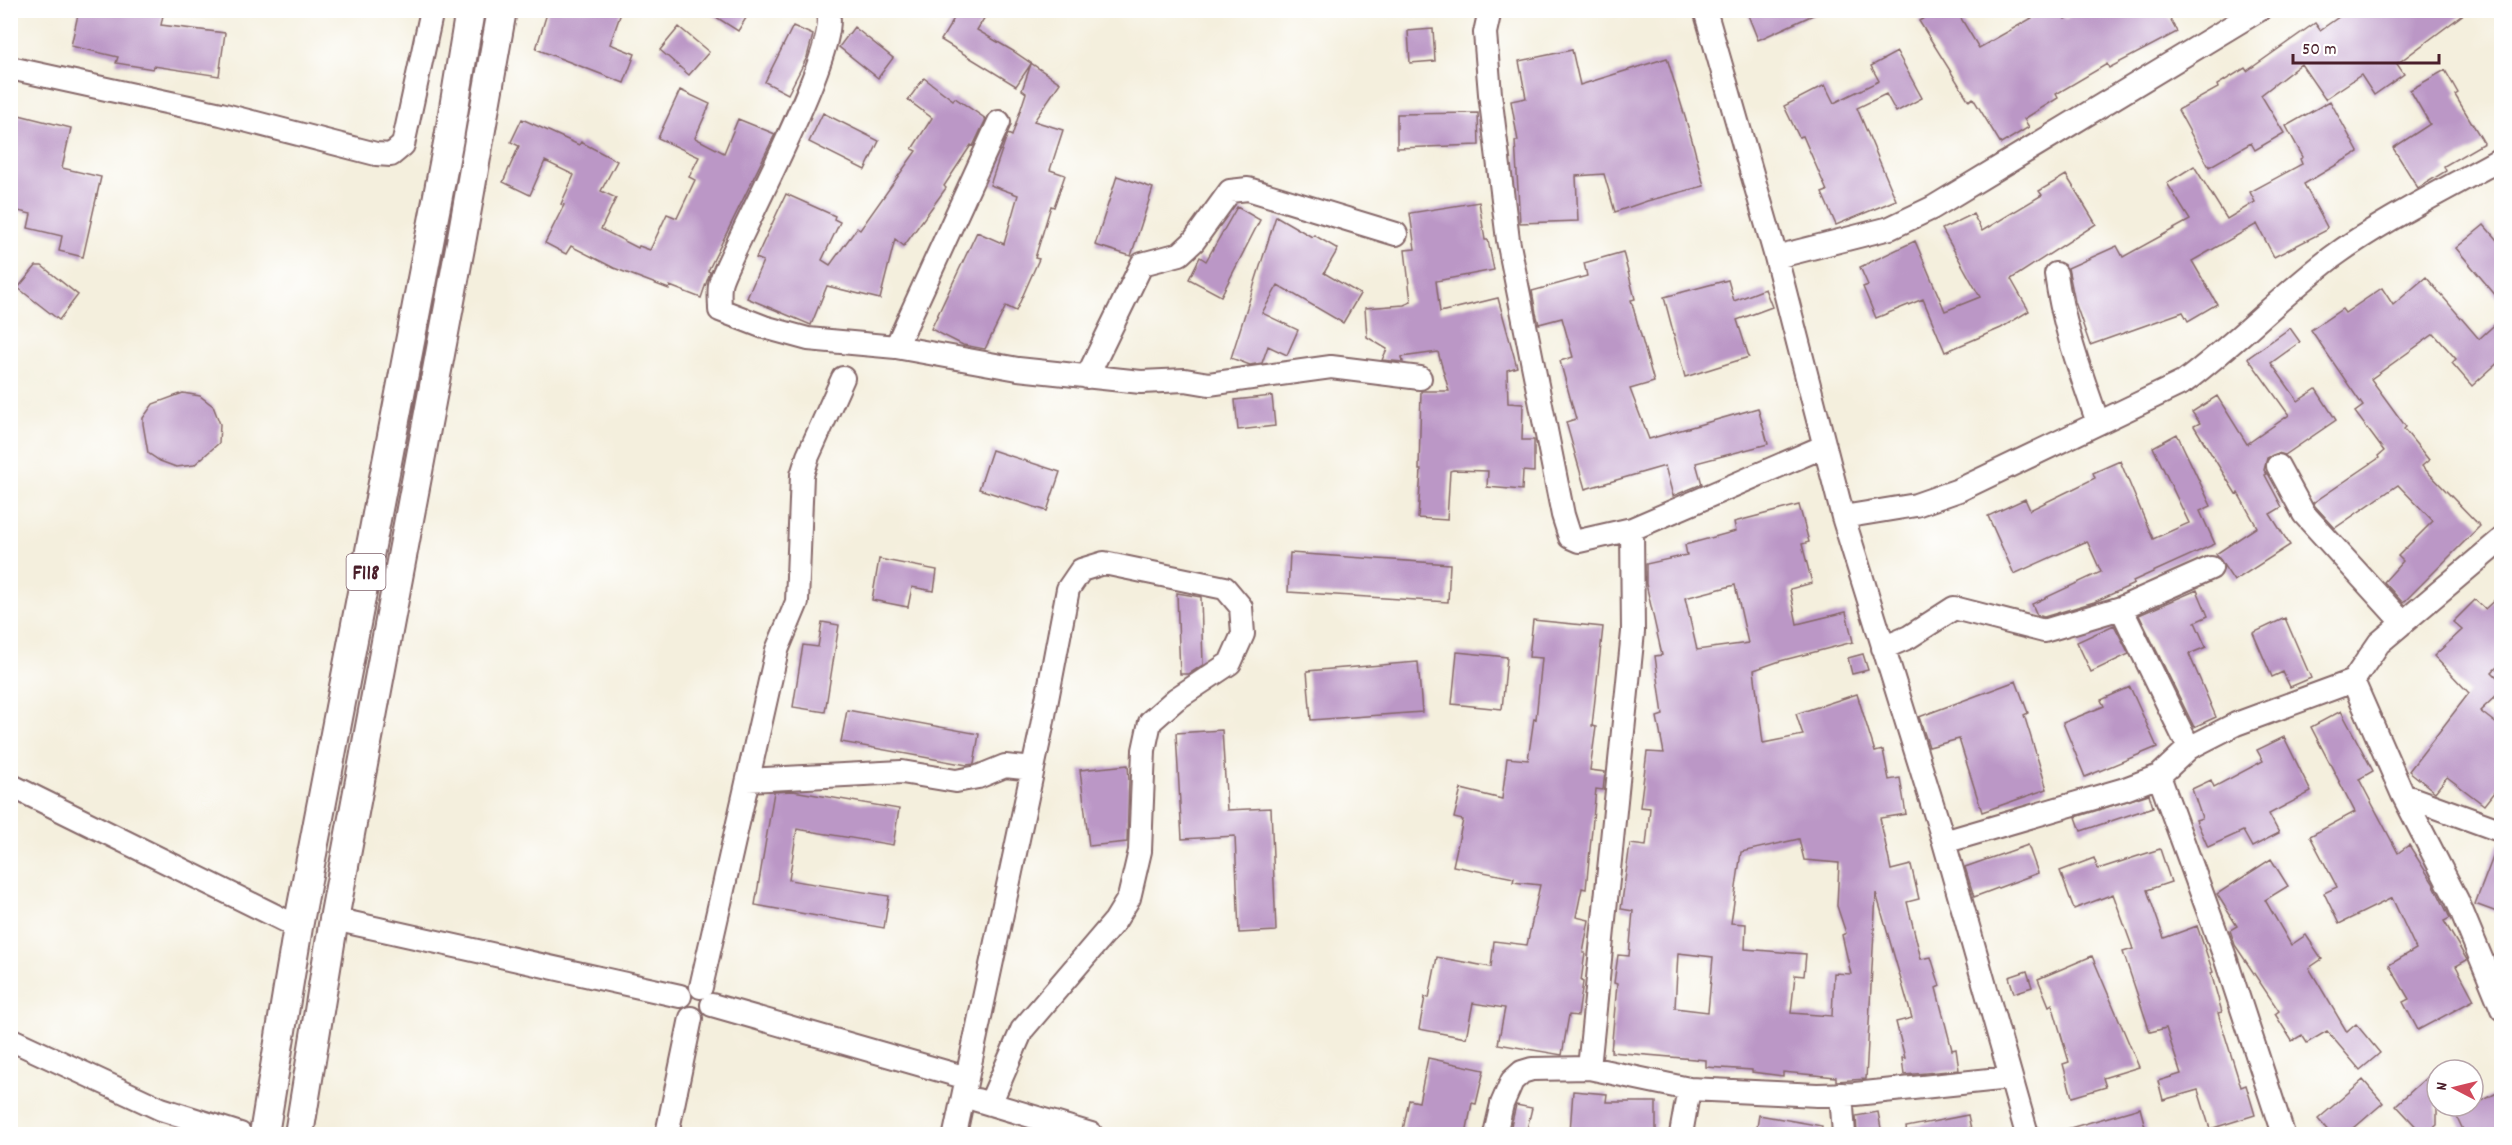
<svg xmlns="http://www.w3.org/2000/svg" width="2512" height="1145" font-family="Dekko,sans-serif">
  <rect width="100%" height="100%" fill="#fff"/>
  <filter id="ink" filterUnits="userSpaceOnUse"><feTurbulence type="fractalNoise" baseFrequency=".0167" numOctaves="2"/><feDisplacementMap in="SourceGraphic" scale="12" xChannelSelector="R" yChannelSelector="G"/><feConvolveMatrix kernelMatrix="1 2 1 2 8 2 1 2 1" color-interpolation-filters="sRGB"/></filter>
  <filter id="wash" filterUnits="userSpaceOnUse"><feTurbulence type="fractalNoise" baseFrequency=".008" numOctaves="4" result="noise"/><feDisplacementMap in="SourceGraphic" scale="24" xChannelSelector="R" yChannelSelector="G"/><feGaussianBlur stdDeviation="1.35" result="paint"/><feColorMatrix in="noise" values="0 0 0 0 0 0 0 0 0 0 0 0 0 0 0 0 0 1.4 0 .05"/><feComposite in="paint" operator="in"/></filter>
  <g filter="url(#wash)">
    <rect width="100%" height="100%" fill="#f4efdd"/>
    <g id="blocks">
      <path fill="#bb97c6" fill-rule="evenodd" d="M79,10h85l-3,15 64,8 -6,43 -65,-10 -1,3 -37,-6 2,-6 -47,-11z
        M548,10h74l-12,34 25,10 -11,29 -88,-34z
        M705,10h46l-13,21z
        M959,10h30l-12,20 36,21 47,32 -26,38 29,9 -13,40 15,5 -11,32 -3,-1 -16,52 4,1 -23,52 -10,-5 -21,43 -22,-4 -32,-16 46,-97 27,12 14,-49 -28,-10 15,-44 3,-7 4,2 14,-43 -4,-3 9,-26 -15,22 -75,-46z
        M1746,10h78l-66,30z
        M1937,10h19l23,38 67,-38h14l5,9 15,-9h85l12,22 -68,36 -2,-4 -51,30 2,4 -34,21 5,8 -28,17 -28,-46 -4,3 -50,-80z
        M2349,10h120l-72,54 7,10 -30,21 -13,-20 -36,24 -24,-35 -40,31 23,38 -29,17 -4,-7 -42,24 -31,-57 40,-22 -1,-3 28,-17 2,3 68,-48 5,7z
        M793,26l20,9 -6,22 -19,37 -23,-12z
        M679,27l30,25 -20,23 -29,-25z
        M854,27l39,31 -15,20 -39,-31z
        M1433,29l2,32 -25,2 -2,-32z
        M1572,50l8,35 87,-27 25,82 12,46 -57,15 -32,11 -11,-38 -28,2 2,45 -58,2 -5,-82h3l-7,-40 15,-3 -7,-37z
        M1897,52l25,46 -26,14 -10,-18 -29,14 39,92 -60,25 -14,-32 5,-2 -24,-55 -4,1 -15,-31 41,-21 9,18 45,-22 -8,-15z
        M2445,70l13,23 -3,2 29,48 -40,23 2,5 -28,17 -25,-40 37,-24 -20,-34z
        M924,78l29,22 2,-2 31,21 -13,27 -2,-1 -27,41 2,2 -42,58 -9,-7 -15,60 -53,-13 -16,39 -64,-27 16,-37 -7,-3 30,-64 49,22 -1,3 6,3 -18,38 8,5 27,-37 3,2 56,-79 -4,-2 20,-31 -24,-18z
        M680,90l30,14 -15,34 29,15 14,-34 37,15 -67,137 2,1 -9,26 -31,-12 -1,3 -55,-21 -43,-22 -5,8 -21,-11 19,-38 -3,-1 13,-29 -29,-14 -15,34 -27,-13 16,-36 -8,-4 11,-23 57,26 2,-3 36,19 -16,30 15,7 -15,31 37,19 1,-2 11,4 17,-36 10,4 18,-38 -6,-3 10,-20 -41,-19z
        M2330,101l28,51 -54,32 23,43 -2,4 -51,26 -17,-33 -65,37 25,43 -29,17 -5,-9 -93,33 -15,-43 -7,-34 49,-22 6,11 67,-37 -23,-37 27,-17 33,53 28,-17 -5,-10 52,-28 -2,-5 3,-2 -17,-31z
        M823,113l56,28 -14,29 -56,-28z
        M1478,113l1,32 -82,3v-34z
        M15,114l56,14 -9,40 39,9 -18,80 -24,-6 3,-15 -34,-8 3,-14 -21,-5v-77z
        M2066,175l30,49 -85,55 18,32 -28,17 -56,24 -22,-53 -47,19 -13,-31 5,-2 -8,-18 55,-26 30,70 35,-14 -38,-68 31,-15 9,17 60,-36 -3,-4z
        M1117,176l36,12 -22,68 -36,-11z
        M1479,202l6,38h3l6,30 -58,11 4,31 58,-14 19,69 -10,3 1,33 15,1 -1,36h12v32l-11,-1 -1,19 -35,-3 1,-16 -35,-1 -3,1 -3,49 -29,-2 3,-48h-2l2,-79h28l-11,-39 -36,5 1,5 -21,-2 5,-11 -20,-12 -2,-29 39,-3 7,-3 -6,-52 10,-1 -5,-36z
        M1237,207l23,13 -39,76 -32,-17 11,-22 6,4z
        M1276,216l36,21 2,-2 24,14 -14,24 36,21 -17,29 -65,-38 -16,28 36,17 -11,25 -19,-9 -6,17 -12,2 -19,-7z
        M2484,225l18,21v57l-46,-55z
        M1623,252l12,47 -4,1 23,82 -24,7 19,50 109,-31 10,36 -72,19 6,21 -29,12 -8,-30 -80,23 -19,-67 10,-3 -16,-58 13,-4 -11,-39 -23,6 -3,-11 -4,-22 55,-15 -3,-13z
        M36,266h6l36,29 -19,25 -41,-32z
        M2426,277l53,62 23,-21v41l-30,27 -20,-23 4,-4 -22,-25 -63,45 35,48 -2,2 25,31 -7,6 58,60 -77,77 -19,-21 19,-21 -5,-5 35,-35 -35,-36 -63,43 -20,-22 -2,-3 66,-45 -1,-2 6,-5 -29,-39 8,-6 -52,-76 31,-21 3,4 37,-25 11,17z
        M1728,280l6,21 31,-12 7,18 -35,13 12,37 -64,20 -21,-80z
        M2290,328l10,14 -29,21 27,38 18,-12 20,31 -51,35 -7,-2 -11,5 -3,12 3,4 -2,1 17,32 -12,7 20,31 -56,36 -18,-27 41,-27 -19,-34 -2,1 -42,-68 6,-3 -8,-11 25,-16 30,48 42,-29 -41,-57z
        M183,393l17,3 13,10 7,18 -1,19 -25,22 -18,2 -16,-6 -12,-8 -5,-29v-6l10,-14z
        M1272,396l3,30 -37,4 -3,-30z
        M2177,434l34,72 -11,5 15,33 -82,37 1,3 -40,18 -50,15 -7,-2 -5,-11 69,-32 -14,-31 -73,33 -26,-58 37,-17 5,11 45,-22 20,-10 -2,-5 27,-12 33,78 36,-16 -36,-76z
        M992,450l68,22 -13,39 -68,-22z
        M1799,505l10,37 -7,2 10,39 -22,6 7,35 49,-12 7,30 -73,19 -26,9 9,73 40,-8 -7,-21 61,-20 18,58 8,-2 6,30 11,-2 6,36 -26,4 11,52 20,-5 8,34 -12,3 14,57 10,-2 9,29 -4,2 16,62 4,-1 3,21 -55,5 -2,-17h3l-9,-36 16,-4 -36,-125 -10,186 -30,2v-4l-53,-5v4l-31,-4v-2l-46,-3v-7l-95,-8 6,-68 -3,-1 4,-28 11,1 4,-45 -12,-2 9,-65 16,2 4,-38 -10,-1 7,-55 17,1 -7,-36 6,-2 -8,-59 7,-1 -16,-71v-20l41,-9 -2,-10 51,-14 -2,-9zM1735,585l13,58 -51,7 -12,-52zM1799,839l5,21 35,3 -2,43 9,27 -4,2 9,39 -17,-1 -2,43 -41,-3 4,-38 9,1 2,-22 -61,-5 1,-25 -15,-1 10,-71zM1678,953l35,4 -5,55 -33,-4z
        M1290,553l160,11 -2,38 -160,-10z
        M879,559l58,11 -3,21 -22,-4 -4,20 -36,-7z
        M2197,590l11,26 -13,6 11,25 -17,7 27,63 -22,10 -55,-112z
        M1177,593l24,4 2,68 -14,9h-9z
        M2502,593v69l-10,10 10,10v8l-22,21 22,17v54l-18,23 -37,-28 -12,15 -26,-21 60,-78 -35,-37 28,-26 -9,-8 22,-22 10,9z
        M2285,618l26,60 -21,9 -7,-15 -11,5 -19,-44z
        M1533,620l70,7 -11,99 4,1 -6,43 15,2 -2,18 -7,-1 -10,100 -4,-1 -6,29 13,3 -6,33h2l-4,28 2,1 -5,34 -9,-1 -7,40 -64,-11 7,-36 -32,-5 -7,35 -47,-9 6,-32 4,1 8,-41 54,10 3,-26 33,4 13,-60 -27,-3 1,-4 -61,-12 10,-46 -9,-2 7,-29 41,10 5,-41 21,2 6,-42 2,1 6,-61 -13,-1z
        M822,622l17,3 -14,87 -32,-5 10,-62 15,2z
        M2114,625l15,29 -38,18 -14,-30z
        M1457,652l50,5 -5,52 -50,-5z
        M1863,654l5,16 -16,4 -4,-16z
        M1418,662l4,50 -111,8 -4,-49z
        M2016,681l12,32 -4,2 23,74 -65,23 -23,-73 -30,8 -10,-30z
        M2130,687l27,60 -72,30 -22,-54 41,-17 -3,-6z
        M847,710l132,24 -5,30 -7,1 -126,-23z
        M2341,711l32,60 -14,8 39,74 11,-8 24,38 17,35 -6,3 23,39 -11,6 18,34 -56,30 -15,-28 6,-3 -20,-34 27,-16 -24,-51 -53,26 -15,-31 13,-6 -27,-51 45,-24 -44,-85z
        M1222,730l5,80 44,-2 5,123 -37,2 -4,-97 -53,3 -6,-106z
        M2284,737l27,55 -42,22 10,19 -27,14 -9,-16 -35,16 -12,-27 6,-2 -10,-29 19,-9 3,7 49,-26 -6,-11z
        M1128,765l1,15 -2,62 -38,4 -9,-76z
        M793,791l106,18 -6,36 -96,-16 -8,51 100,16 -5,32 -129,-23 19,-113z
        M2149,794l4,13 -72,24 -5,-14z
        M2498,844h4v70l-27,-10z
        M2028,845l10,28 -64,24 -9,-30z
        M2160,849l11,33 -24,8 17,48 33,-12 16,46 -2,1 11,39 -4,1 23,74 5,-2 9,30 -45,14 -12,-39 -35,10 -5,-19 23,-7 -15,-46 -16,4 -27,-80 10,-3 -20,-55 -39,15 -14,-38 34,-13 4,11z
        M2271,859l17,27 -23,14 26,45 15,-10 16,24 -13,9 38,64 9,-8 24,29 -20,17 -33,-39 -20,12 -5,-8 -10,6 -17,-27 4,-3 -44,-66 -5,-15 7,-4 -20,-32z
        M2092,956l47,111 -36,11 3,9 -34,10 -9,-33 6,-2 -17,-58 -3,2 -11,-27z
        M2027,971l5,16 -18,6 -5,-16z
        M1428,1058l56,12 -8,34 -4,-1 -6,31h-38l-25,-4 6,-30 10,2z
        M2437,1068v57l-11,9h-3l-27,-29z
        M2363,1080l20,23 -36,31h-16l-13,-15z
        M2502,1090v37l-17,7h-20l-10,-21 18,-7z
        M1573,1091l34,3 -1,8h50v32l-86,-2z
        M1516,1105l16,3 -6,25 -16,-3z
        M2140,1108l7,26h-83l-1,-4z
        M1878,1112l4,22h-25l-1,-18z
        M1759,1115l63,11 -1,8h-65z
        M1968,1115l4,19h-65l-1,-7z"/>
    </g>
  </g>
  <g filter="url(#ink)">
    <use href="#blocks" fill-opacity="0" stroke="#866869" stroke-width="1.5"/>
    <g fill="none" stroke-linecap="round" stroke-linejoin="round">
      <g stroke="#866869" stroke-width="26">
        <path id="minor" d="M827,10c18,31 -89,226 -105,268 -4,9 -2,22 -2,32l44,17 44,12 88,8 122,22 123,13 44,-2 24,4 122,-17 89,11
          M1490,10l-5,23 5,61 18,146 55,275 7,22 9,4 53,-12 193,-83
          M1705,10l71,247 67,260 101,325 83,292
          M10,68l211,46 155,40 15,1 12,-10 29,-135
          M1776,257l114,-29 42,-20 327,-198
          M2056,274c7,52 25,99 42,149
          M896,347l103,-225
          M1087,377l55,-113 38,-10 13,-12 37,-51 18,-2 148,45
          M2278,466l26,48 99,109
          M1843,517l73,-12 43,-15 225,-108c52,-39 96,-85 147,-124 50,-37 116,-69 171,-100
          M2121,608l68,140
          M1883,648l26,-11 45,-29 90,23 77,-23 90,-40
          M2353,681l50,114 54,105 45,109
          M2159,776l66,181 58,177
          M748,780l154,-8 54,9 22,-4 27,-11 28,3
          M10,785l288,142
          M2403,795l99,36
          M1944,842l181,-53 34,-13 30,-28 47,-24 117,-43 26,-38 123,-104
          M334,919l346,77
          M701,987l76,-337 20,-48 5,-127 6,-19 35,-78
          M712,1005l255,73
          M10,1039l151,70 79,25
          M1589,1068l44,-436 -1,-103
          M1841,1094l3,40
          M977,1100l114,34
          M667,1134l24,-116
          M955,1134l86,-403 27,-142 13,-19 23,-7 121,25 16,19 2,27 -13,29 -54,36 -26,23 -6,28 -4,101 -11,47 -14,23 -93,109 -32,74
          M1495,1134l7,-30 10,-23 10,-9 10,-3 57,-1 100,21 128,6 38,-1 154,-16
          M1681,1134l8,-45"/>
      </g>
      <g stroke="#866869" stroke-width="32">
        <path id="major" d="M264,1134l34,-207 151,-789 21,-128
          M299,1134l35,-215 128,-682 40,-227"/>
      </g>
      <use href="#minor" stroke="#fff" stroke-width="22"/>
      <use href="#major" stroke="#fff" stroke-width="28"/>
    </g>
  </g>
  <g text-anchor="middle" stroke-width="4.5" stroke-linejoin="round" paint-order="stroke">
    <rect fill="#fff" stroke="#80626b" stroke-width="1.5" x="346.5" y="554" width="39" height="36" rx="4.5"/>
    <g font-size="21" font-weight="bold" fill="#4a1f2b">
      <text x="366" y="579">F118</text>
    </g>
  </g>
  <rect width="2512" height="1145" fill="none" stroke="#fff" stroke-width="36"/>
  <g transform="translate(2455 1088) rotate(277)"><circle r="28" fill="#ffffff" stroke="#b7a5aa" stroke-width="1.5"/>
  <path d="M0-4.5L10 22L0 15L-10 22Z" fill="#d1495b"/>
  <text y="-9" font-size="16" font-weight="bold" text-anchor="middle" fill="#4a1f2b">N</text>
  </g>
  <path d="M2293 54v9h146v-9" fill="none" stroke="#4a1f2b" stroke-width="3"/>
  <text x="2302" y="54" font-size="18" fill="#4a1f2b" stroke="#ffffff" stroke-width="4.5" paint-order="stroke">50 m</text>
</svg>
